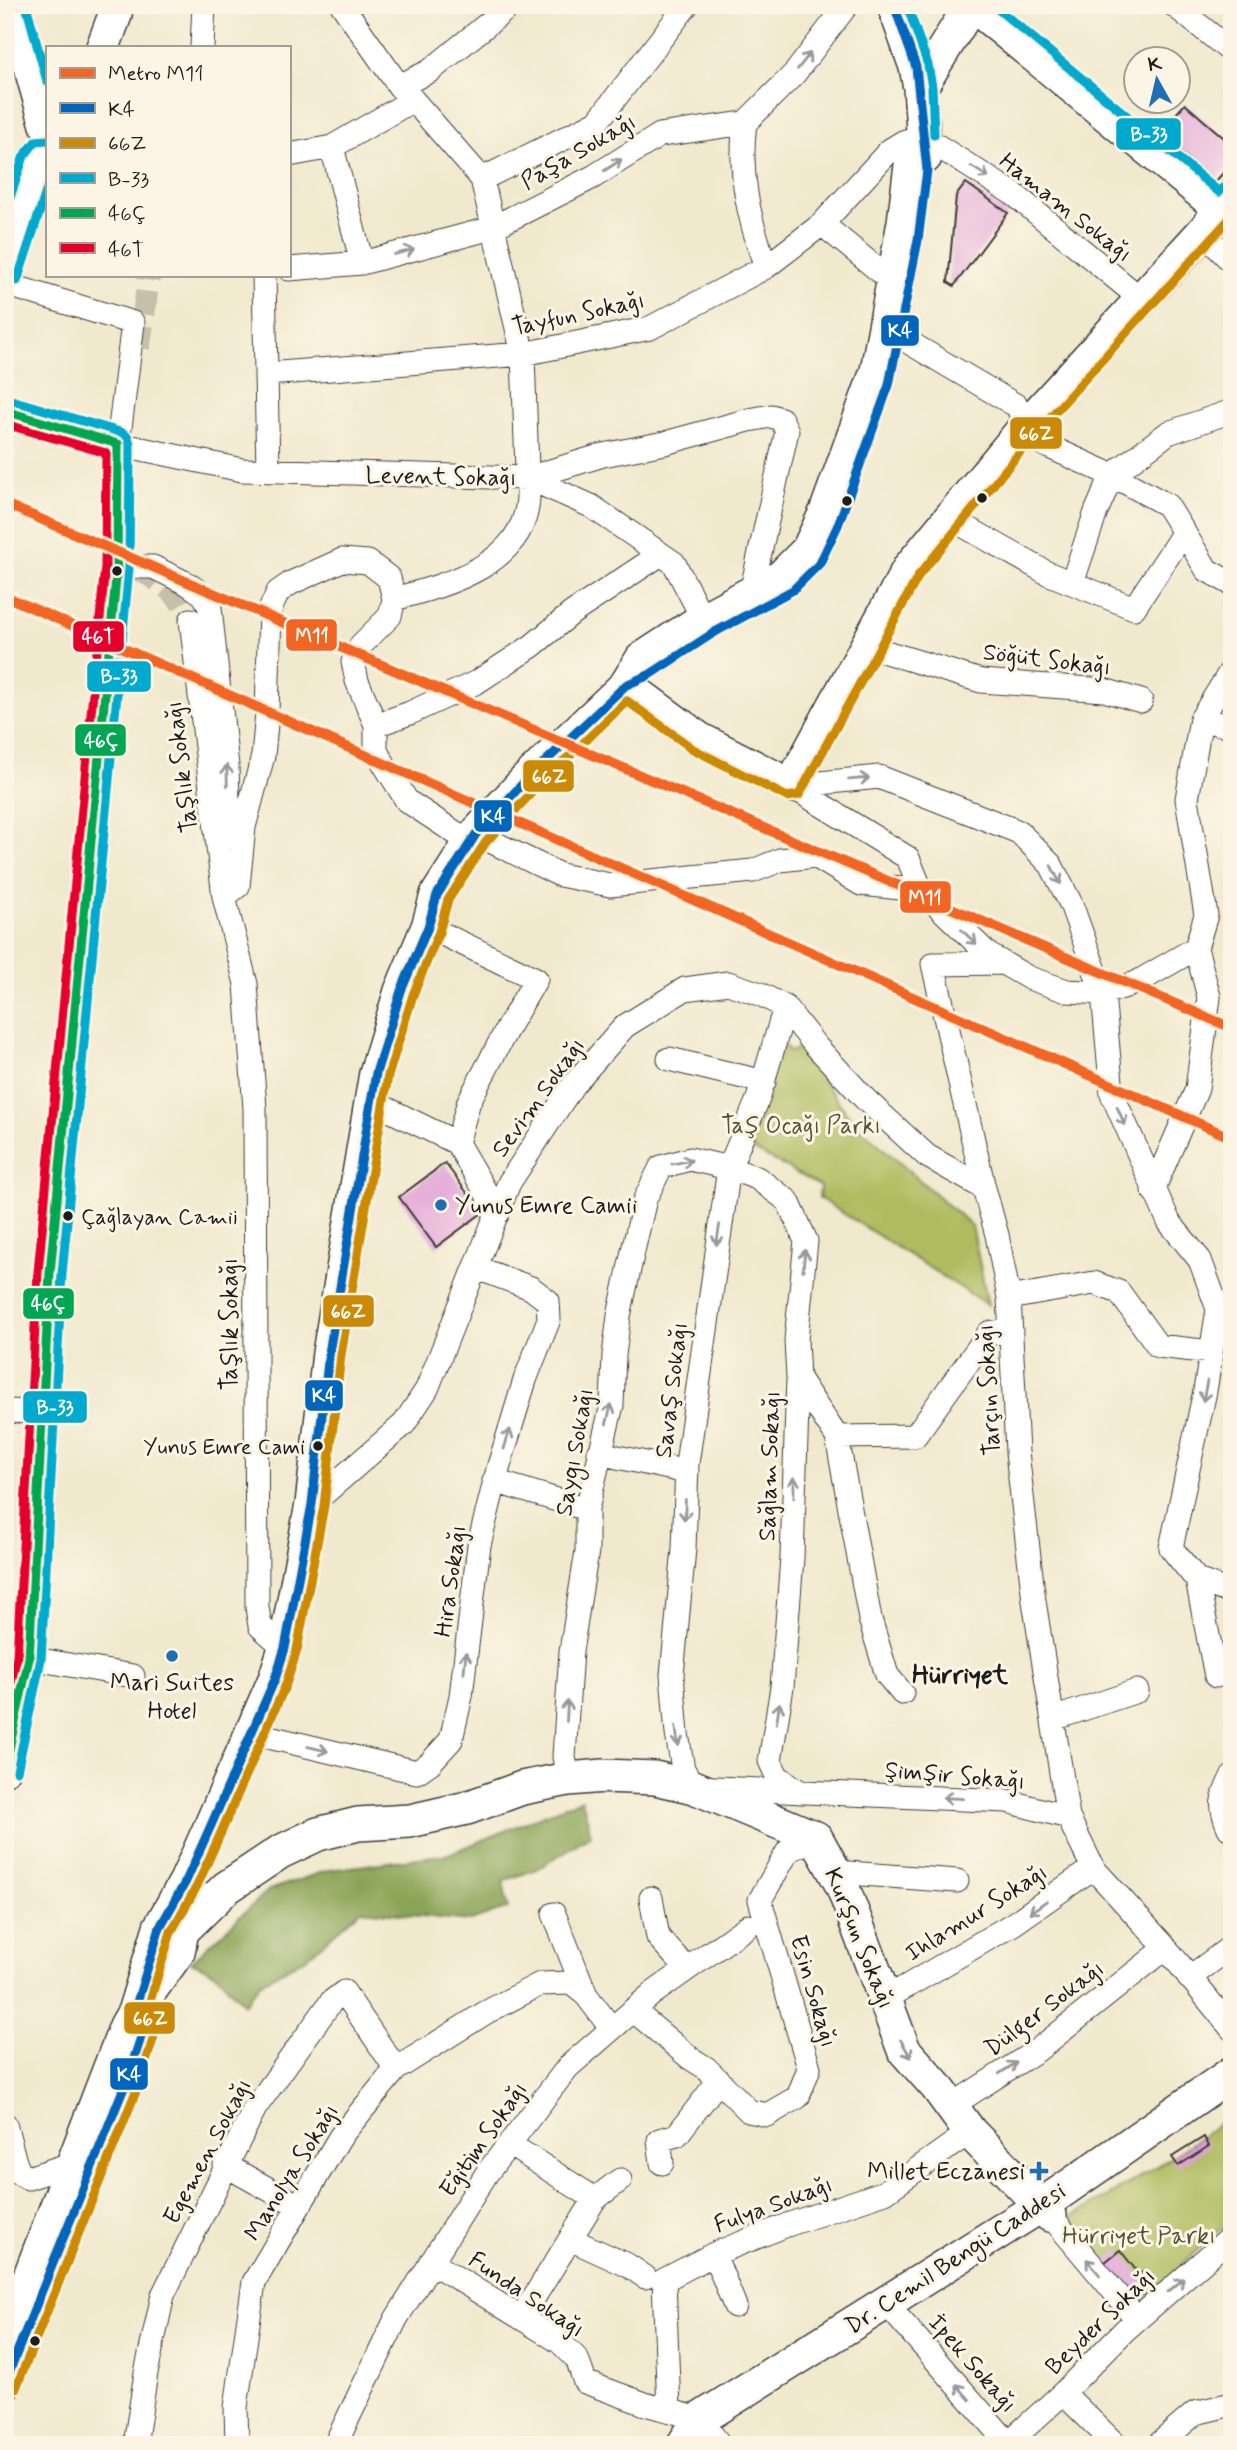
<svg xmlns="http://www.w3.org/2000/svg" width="1237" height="2450" font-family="Mynerve,sans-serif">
  <rect width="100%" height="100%" fill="#fcf5e5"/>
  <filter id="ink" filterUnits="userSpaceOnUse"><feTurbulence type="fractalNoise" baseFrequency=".0143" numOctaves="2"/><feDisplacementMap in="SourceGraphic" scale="14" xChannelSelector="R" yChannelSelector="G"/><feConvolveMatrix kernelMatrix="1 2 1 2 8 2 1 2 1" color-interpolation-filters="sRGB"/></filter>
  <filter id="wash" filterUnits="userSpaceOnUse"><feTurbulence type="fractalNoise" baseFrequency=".00686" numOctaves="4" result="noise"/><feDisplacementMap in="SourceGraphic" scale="28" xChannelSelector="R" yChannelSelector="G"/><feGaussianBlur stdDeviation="1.57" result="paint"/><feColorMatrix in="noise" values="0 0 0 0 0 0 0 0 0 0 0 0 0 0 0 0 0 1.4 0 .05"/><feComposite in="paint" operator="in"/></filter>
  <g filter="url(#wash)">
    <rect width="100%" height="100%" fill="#f1e9cd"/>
    <path fill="#aebc5e" stroke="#656c3d" stroke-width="2" d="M780,1039l10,13 9,-4 55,75 118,103 16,79 -169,-107 1,-12 -70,-38z
      M1232,2113v105l-99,92 -70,-88c58,-34 118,-66 169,-109z"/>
    <path fill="#8aa455" stroke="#536038" stroke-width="2" d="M582,1799l9,36 -54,34 -34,12 5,27 -37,13 -110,-11 -56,49 -44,23 -17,22 -29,-31 -24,-11 78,-72 60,-20 120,-16z"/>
    <g id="blocks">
      <path fill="#e09dd7" d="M1185,104l47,41v18l-17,19 -56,-49z
        M966,183l42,30 -54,73 -6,-4 8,-86z
        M445,1163l37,50 -46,34 -37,-50z
        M1204,2137l5,9 -31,20 -6,-9z
        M1120,2250l19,24 5,-3 7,8 -29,18 -23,-30z"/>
    </g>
  </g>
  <g filter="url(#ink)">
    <use href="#blocks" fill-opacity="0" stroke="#3c3b37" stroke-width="2"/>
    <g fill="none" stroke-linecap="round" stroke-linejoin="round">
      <path stroke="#c6c0aa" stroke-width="23" stroke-dasharray="23 11" stroke-linecap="butt" d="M139,348l10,-73
        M138,569c24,13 43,25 53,51"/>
      <g stroke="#3c3b37" stroke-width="25">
        <path id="street" d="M342,5l57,81 14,14 69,79 41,175 5,145c-4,66 -82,86 -134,100
          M1174,5l58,47
          M202,47l2,-42
          M399,86l31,-15 81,-66
          M745,123c-7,52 4,96 21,144
          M332,147l30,116
          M289,155l43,-8 81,-47
          M482,179l115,-57 90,-117
          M822,224l71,58
          M1203,232l29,30
          M289,269l73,-6 130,-35 101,-51 67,-42 85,-12 50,-50 52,-68
          M264,275l4,196
          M5,284l128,39 -15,121 124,26 286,8 75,-23 62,-12 84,-23 22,-4 10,3 6,12 -36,162
          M898,336l119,70 9,20 19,19 67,30 55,30 40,65 25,14
          M267,374l256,-20 127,-26 116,-61 56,-43 68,-74 13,-8 19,-6 93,59 126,104
          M528,478l63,28 83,57 29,56
          M950,518l97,55 87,35 50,-76
          M117,567h36l35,17 16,11 6,13 17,158 2,71
          M1072,583l24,-71 16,-37 56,-42 64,-22
          M191,620l33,277 22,87 9,125 2,498 3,19 25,22
          M866,646l115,35 123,9 37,11
          M1201,719l31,8
          M376,725l34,-12 67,-31 55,-36 40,-33 89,-59
          M791,786l88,-9 140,55 32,33 20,39 32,89 9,101 57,128 31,38 18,49 -13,82 -34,157 26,32 19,96
          M791,786l117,72 13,32 68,65 40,23 38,13 36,2 33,-10 60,-35
          M476,834l84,41 50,10 143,-14 27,-11 35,-4 46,28 60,6
          M224,897l14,-11 6,-59 19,-71 4,-43 3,-103 8,-18 13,-9 51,-23 26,2 21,16 5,21 -4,17 -29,29 -8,17 4,19 19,44v26l31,50 64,42
          M428,927l108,52 -28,48 -39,74 -12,42
          M1003,963l-70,1 51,224 13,47 12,63 8,154 17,149 34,216 25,51 73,80 66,81
          M785,1007l-27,92 -29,69 -42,296 -3,85 -12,126 5,59 6,35 11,18 313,14 61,16
          M669,1059l95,23
          M371,1101l86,42
          M457,1143l41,70
          M1153,1190l44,-101 12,-92 -13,-49 10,-33 -19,-116 14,-80 31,-50
          M1009,1298l85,-15 25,9 39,54 53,6
          M798,1378l39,59 78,-1 74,-103 22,-3
          M5,1411l37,1
          M837,1437l33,182 17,56 15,18
          M599,1453l88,19
          M494,1481l93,28
          M312,1504l92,-80 23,-35 82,-206 64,-98 52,-59 60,-37 43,-6 32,11 25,13 30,38 52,56 60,55 57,32
          M1197,1580l35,13
          M5,1660l24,-2 104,18
          M1053,1719l84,-28
          M252,1733l165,39 13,-9 21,-23 10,-44 18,-151 19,-76 27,-89 24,-61 -1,-18 -17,-13 -54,-20
          M568,1779l-4,-22 7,-106 16,-100v-42l25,-104 2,-50 5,-39 14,-65 12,-52 16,-32 29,-8 39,9 28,10 31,23 18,40 -10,99 2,38 -6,180 -10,129 -12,74 7,15 23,16
          M1229,1828c-10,-22 -8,-29 3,-51
          M835,1872l122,9
          M651,1898l7,39 28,31
          M554,1914l32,81
          M1189,1978l43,-32
          M885,1999l128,-75 80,-56
          M633,2010l57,48 16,10 43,43 18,4 31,-18 11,-29 -49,-168 28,-49 28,-13
          M951,2106l88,-57 127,-101
          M5,2124l10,38 5,12 8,4 46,-15 18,7
          M509,2144l86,55 25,-19
          M662,2163l-3,-23 18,-5 42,-55
          M225,2165l74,41
          M1050,2215l87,104
          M570,2239l59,27 16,11
          M714,2254l21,52
          M431,2262l129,80 17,17 8,23 60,22 55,15 20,26
          M897,2316l113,129
          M521,2318l74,-119
          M1063,2393l53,52
          M669,2410l-5,-130 50,-26 73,-29 98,-33 85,-60
          M135,2445l11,-72 17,-78 92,-187 76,-106 13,-10 52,77
          M237,2445l-1,-38 18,-125 86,-145 56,-68 89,-56 55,-29 31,-1 15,12 25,33
          M335,2445l61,-126 91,-146 81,-106 84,-73 96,-68
          M1006,2445l57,-52 62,-63 107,-94
          M1158,2445l37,-32 37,-9"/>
      </g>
      <g stroke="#3c3b37" stroke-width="36">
        <path id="secondary" d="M13,5l34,120
          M894,5l22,62 4,21 5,69
          M973,5l248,204
          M103,47l12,-32 1,-10
          M920,88l51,-83
          M5,252l30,-91 8,-10v12l-38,114
          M5,411l113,33 -1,123 -67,706 -21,385 -24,110
          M626,685l73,54 92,47 118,-218 117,-142 177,-194 29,-36
          M150,1991l28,-39 4,-21 44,-43 54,-36 38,-18 40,-10 52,-3 57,-13 55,-20 46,-9 36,-3 51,2 39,9 122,51 26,47 62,165 33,37 33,45 80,83
          M5,2341l121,-315 8,-14 26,-85 26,-46 26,-58 63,-144 10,-31 27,-144 17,-151 47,-280 25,-82 27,-64 9,-32 39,-61 50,-54 100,-95 16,-26 61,-40 78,-42 27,-27 18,-38 51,-141 27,-149 7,-57 11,-29
          M5,2383l26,-62
          M683,2445l17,-26 342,-214 190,-132"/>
      </g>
      <use href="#street" stroke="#fff" stroke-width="23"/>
      <use href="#secondary" stroke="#fff" stroke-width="33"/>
      <g stroke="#fcf5e5" stroke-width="14">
        <path id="bus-1" d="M5,2382l122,-302 16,-49 -9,-19 26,-85 26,-46 26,-58 63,-144 10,-31 27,-144 17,-151 47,-280 25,-82 27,-64 9,-32 39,-61 50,-54 100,-95 23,-10 66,-43 78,-42 27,-27 18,-38 51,-140 29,-145 9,-70 -11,-103 -22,-62"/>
      </g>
      <g stroke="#fcf5e5" stroke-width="14">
        <path id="bus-2" d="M16,2388l123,-304 16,-51 -8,-22 24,-79 26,-46 26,-58 63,-144 11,-34 27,-144 17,-151 47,-279 25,-81 26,-63 9,-32 38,-58 49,-53 92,-88 66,48 94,48 12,-2 120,-220 116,-141 197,-218"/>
      </g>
      <g stroke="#fcf5e5" stroke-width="14">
        <path id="bus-3" d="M26,5l21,76
          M907,5l21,60 4,22 2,48
          M993,5l226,187 4,-4
          M5,212l19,-56 12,-15 11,-1
          M17,281l30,-92
          M8,399l115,34 5,4 2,7 -1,124 -67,706 -21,385 -24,112"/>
      </g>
      <g stroke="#fcf5e5" stroke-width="14">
        <path id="bus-4" d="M5,411l113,33 -1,123 -67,706 -21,385 -24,109"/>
      </g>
      <g stroke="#fcf5e5" stroke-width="14">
        <path id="bus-5" d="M5,424l101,29 -1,113 -67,706 -21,384 -12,53"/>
      </g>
      <use href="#bus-1" stroke="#0065bd" stroke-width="9"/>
      <use href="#bus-2" stroke="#cb8a06" stroke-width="9"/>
      <use href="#bus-3" stroke="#00a9ce" stroke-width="9"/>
      <use href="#bus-4" stroke="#00a651" stroke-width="9"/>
      <use href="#bus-5" stroke="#e4002b" stroke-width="9"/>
      <g stroke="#fcf5e5" stroke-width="16">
        <path id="metro-1" d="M5,504l1227,524
          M5,596l1227,542"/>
      </g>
      <use href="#metro-1" stroke="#f26522" stroke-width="10"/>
    </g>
    <defs><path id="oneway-shaft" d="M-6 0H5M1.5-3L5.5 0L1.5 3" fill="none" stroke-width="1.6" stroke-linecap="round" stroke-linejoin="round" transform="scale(1.75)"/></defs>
    <g stroke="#999">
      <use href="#oneway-shaft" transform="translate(804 61) rotate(-52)"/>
      <use href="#oneway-shaft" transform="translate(613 165) rotate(-33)"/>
      <use href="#oneway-shaft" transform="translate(980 172) rotate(32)"/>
      <use href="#oneway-shaft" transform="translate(404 252) rotate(-15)"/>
      <use href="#oneway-shaft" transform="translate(227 775) rotate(-92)"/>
      <use href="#oneway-shaft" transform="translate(859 779) rotate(-5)"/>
      <use href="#oneway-shaft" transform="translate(1056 875) rotate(62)"/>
      <use href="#oneway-shaft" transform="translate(969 937) rotate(44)"/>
      <use href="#oneway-shaft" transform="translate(1121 1116) rotate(67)"/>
      <use href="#oneway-shaft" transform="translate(682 1162) rotate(-11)"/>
      <use href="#oneway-shaft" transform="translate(718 1235) rotate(99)"/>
      <use href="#oneway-shaft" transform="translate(804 1260) rotate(-84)"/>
      <use href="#oneway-shaft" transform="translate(1205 1391) rotate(101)"/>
      <use href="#oneway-shaft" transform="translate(609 1414) rotate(-76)"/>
      <use href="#oneway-shaft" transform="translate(507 1439) rotate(-73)"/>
      <use href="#oneway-shaft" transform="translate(794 1487) rotate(-89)"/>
      <use href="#oneway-shaft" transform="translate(685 1510) rotate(92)"/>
      <use href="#oneway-shaft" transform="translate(465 1662) rotate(-84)"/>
      <use href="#oneway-shaft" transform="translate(567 1711) rotate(-87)"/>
      <use href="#oneway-shaft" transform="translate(778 1713) rotate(-81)"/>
      <use href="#oneway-shaft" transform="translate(677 1736) rotate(82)"/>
      <use href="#oneway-shaft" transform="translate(318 1749) rotate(13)"/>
      <use href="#oneway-shaft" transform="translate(953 1798) rotate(-177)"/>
      <use href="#oneway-shaft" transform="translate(1038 1907) rotate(145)"/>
      <use href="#oneway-shaft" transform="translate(906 2049) rotate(59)"/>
      <use href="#oneway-shaft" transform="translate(1008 2068) rotate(-33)"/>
      <use href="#oneway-shaft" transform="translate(1093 2267) rotate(-130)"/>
      <use href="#oneway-shaft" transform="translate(1176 2285) rotate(-41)"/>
      <use href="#oneway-shaft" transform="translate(963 2392) rotate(-131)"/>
    </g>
  </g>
  <g fill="#1c1c1c" stroke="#fcf5e5" stroke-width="2.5">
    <circle cx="982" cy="498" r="6"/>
    <circle cx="847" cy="501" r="6"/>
    <circle cx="117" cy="571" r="6"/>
    <circle cx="68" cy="1216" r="6"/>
    <circle cx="318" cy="1446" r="6"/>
    <circle cx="35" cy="2341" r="6"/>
  </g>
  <g fill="#1f6fb2" stroke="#fcf5e5" stroke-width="2.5">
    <circle cx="441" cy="1205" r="7"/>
    <circle cx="172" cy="1656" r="7"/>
    <path d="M1035.5 2160.5h7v7h7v7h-7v7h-7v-7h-7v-7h7z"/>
  </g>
  <g text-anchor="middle" stroke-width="6" stroke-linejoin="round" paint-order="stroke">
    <g font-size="22" fill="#1c1c1c" stroke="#fcf5e5" text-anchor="start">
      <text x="81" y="1224">Çağlayan Camii</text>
      <text x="305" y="1454" text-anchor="end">Yunus Emre Cami</text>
    </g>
    <g font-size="24" fill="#1c1c1c" stroke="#fcf5e5">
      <text transform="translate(578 151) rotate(-30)" y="8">Paşa Sokağı</text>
      <text transform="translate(1066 207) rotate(38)" y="8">Hamam Sokağı</text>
      <text transform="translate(578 313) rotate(-12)" y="8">Tayfun Sokağı</text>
      <text transform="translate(441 476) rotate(1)" y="8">Levent Sokağı</text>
      <text transform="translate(1047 659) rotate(7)" y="8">Söğüt Sokağı</text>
      <text transform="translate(181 767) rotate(-97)" y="8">Taşlık Sokağı</text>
      <text transform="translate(538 1097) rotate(-54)" y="8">Sevim Sokağı</text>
      <text transform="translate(229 1324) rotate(-90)" y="8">Taşlık Sokağı</text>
      <text transform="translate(671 1390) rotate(-83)" y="8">Savaş Sokağı</text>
      <text transform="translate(988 1390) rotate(-93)" y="8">Tarçın Sokağı</text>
      <text transform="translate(574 1452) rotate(-80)" y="8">Saygı Sokağı</text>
      <text transform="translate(769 1466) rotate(-88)" y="8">Sağlam Sokağı</text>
      <text transform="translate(450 1581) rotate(-82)" y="8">Hira Sokağı</text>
      <text transform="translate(955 1775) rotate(5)" y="8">Şimşir Sokağı</text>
      <text transform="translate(976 1912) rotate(-32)" y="8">Ihlamur Sokağı</text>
      <text transform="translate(860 1938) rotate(68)" y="8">Kurşun Sokağı</text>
      <text transform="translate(814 1991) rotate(74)" y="8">Esin Sokağı</text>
      <text transform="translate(1044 2008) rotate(-37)" y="8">Dülger Sokağı</text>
      <text transform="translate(483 2139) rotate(-55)" y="8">Eğitim Sokağı</text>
      <text transform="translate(207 2151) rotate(-62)" y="8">Egemen Sokağı</text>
      <text transform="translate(291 2172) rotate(-58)" y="8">Manolya Sokağı</text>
      <text transform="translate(773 2204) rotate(-20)" y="8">Fulya Sokağı</text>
      <text transform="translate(955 2258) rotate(-33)" y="8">Dr. Cemil Bengü Caddesi</text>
      <text transform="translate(527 2294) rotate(34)" y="8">Funda Sokağı</text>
      <text transform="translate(1100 2321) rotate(-44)" y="8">Beyder Sokağı</text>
      <text transform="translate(973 2363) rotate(49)" y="8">İpek Sokağı</text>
    </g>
    <g font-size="24" fill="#4f5433" stroke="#fcf5e5">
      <text x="801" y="1133">Taş Ocağı Parkı</text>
      <text x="1139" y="2243">Hürriyet Parkı</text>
    </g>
    <g font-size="24" fill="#1c1c1c" stroke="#fcf5e5" text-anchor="start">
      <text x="455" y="1213">Yunus Emre Camii</text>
      <text x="172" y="1690" text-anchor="middle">Mari Suites<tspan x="172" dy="28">Hotel</tspan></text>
      <text x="1025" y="2179" text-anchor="end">Millet Eczanesi</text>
    </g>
    <g font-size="26" font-weight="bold" fill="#1c1c1c" stroke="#fcf5e5">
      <text x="960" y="1683">Hürriyet</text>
    </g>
  </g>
  <g stroke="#fcf5e5" stroke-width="2.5">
    <rect x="1115" y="117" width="67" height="34" rx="7" fill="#00a9ce"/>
    <rect x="880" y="314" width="40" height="33" rx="7" fill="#0065bd"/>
    <rect x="1009" y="416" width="54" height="34" rx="7" fill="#cb8a06"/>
    <rect x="285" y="618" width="53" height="34" rx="7" fill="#f26522"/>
    <rect x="72" y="620" width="53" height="33" rx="7" fill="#e4002b"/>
    <rect x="86" y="660" width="66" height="33" rx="7" fill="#00a9ce"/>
    <rect x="74" y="723" width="53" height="34" rx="7" fill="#00a651"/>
    <rect x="522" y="759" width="53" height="34" rx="7" fill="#cb8a06"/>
    <rect x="473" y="799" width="40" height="34" rx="7" fill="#0065bd"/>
    <rect x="899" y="880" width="53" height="34" rx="7" fill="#f26522"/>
    <rect x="22" y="1287" width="53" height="33" rx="7" fill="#00a651"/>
    <rect x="322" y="1294" width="53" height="34" rx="7" fill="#cb8a06"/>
    <rect x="304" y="1379" width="40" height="33" rx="7" fill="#0065bd"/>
    <rect x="22" y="1390" width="66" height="34" rx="7" fill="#00a9ce"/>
    <rect x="123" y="2001" width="53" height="34" rx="7" fill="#cb8a06"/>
    <rect x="109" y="2057" width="40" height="34" rx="7" fill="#0065bd"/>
  </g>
  <g font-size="19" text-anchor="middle" font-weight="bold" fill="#fff">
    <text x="1149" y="141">B-33</text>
    <text x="900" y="337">K4</text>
    <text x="1036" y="440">66Z</text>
    <text x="312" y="642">M11</text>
    <text x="98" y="643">46T</text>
    <text x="119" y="683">B-33</text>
    <text x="101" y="747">46Ç</text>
    <text x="549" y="783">66Z</text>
    <text x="493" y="823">K4</text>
    <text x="925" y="904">M11</text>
    <text x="48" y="1310">46Ç</text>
    <text x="348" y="1318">66Z</text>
    <text x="324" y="1402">K4</text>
    <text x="55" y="1414">B-33</text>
    <text x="150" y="2025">66Z</text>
    <text x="129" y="2081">K4</text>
  </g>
  <rect width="1237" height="2450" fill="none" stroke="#fcf5e5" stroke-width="28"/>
  <rect x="46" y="46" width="245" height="231" fill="#fcf5e5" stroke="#a29e95" stroke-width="2"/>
  <rect x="60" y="68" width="35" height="10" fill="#f26522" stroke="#a29e95" stroke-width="2"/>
  <text x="108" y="80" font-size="21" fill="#1c1c1c">Metro M11</text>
  <rect x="60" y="103" width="35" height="10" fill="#0065bd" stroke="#a29e95" stroke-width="2"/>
  <text x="108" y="116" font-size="21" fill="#1c1c1c">K4</text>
  <rect x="60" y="138" width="35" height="10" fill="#cb8a06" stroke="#a29e95" stroke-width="2"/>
  <text x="108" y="150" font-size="21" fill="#1c1c1c">66Z</text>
  <rect x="60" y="173" width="35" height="10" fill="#00a9ce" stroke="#a29e95" stroke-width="2"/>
  <text x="108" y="186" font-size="21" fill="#1c1c1c">B-33</text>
  <rect x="60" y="208" width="35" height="10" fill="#00a651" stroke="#a29e95" stroke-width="2"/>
  <text x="108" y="220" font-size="21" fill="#1c1c1c">46Ç</text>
  <rect x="60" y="243" width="35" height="10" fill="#e4002b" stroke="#a29e95" stroke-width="2"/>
  <text x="108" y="256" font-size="21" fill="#1c1c1c">46T</text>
  <g transform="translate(1157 80) rotate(352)"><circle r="33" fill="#fcf5e5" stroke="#a29e95" stroke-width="2"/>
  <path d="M0-5L12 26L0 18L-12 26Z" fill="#1f6fb2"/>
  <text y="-10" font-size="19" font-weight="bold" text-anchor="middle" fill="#1c1c1c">K</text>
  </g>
</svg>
